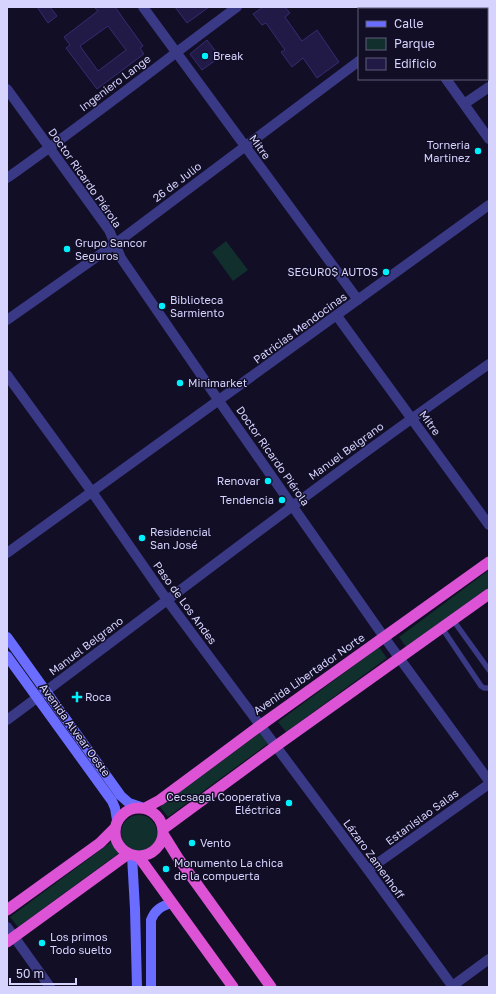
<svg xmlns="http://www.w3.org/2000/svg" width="496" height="994" font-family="'Golos Text',sans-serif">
  <rect width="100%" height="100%" fill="#110e25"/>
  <path fill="#112f2d" d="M226,241l22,29 -15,11 -21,-29z
    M489,570v17l-83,60 -7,-10z
    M379,647l8,11 -101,74 -8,-10z
    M261,732l8,11 -101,74 -8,-10z
    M121 833a18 18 0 1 1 36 0a18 18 0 1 1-36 0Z
    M111,842l8,11 -101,74 -8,-10z"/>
  <path fill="#211a47" stroke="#362c73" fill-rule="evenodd" d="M37,7h13l7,9 -9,7z
    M94,7h21l28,39 -3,2 4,6 -47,35 -31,-41 4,-3 -6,-8 34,-26zM108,26l18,24 -28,21 -18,-25z
    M175,7h34l-22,16z
    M263,7h22l5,6 -5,4 17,24 15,-11 22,32 -22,16 -14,-20 -11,9 -11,-15 4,-2 -19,-27 -4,2 -9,-11z
    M207,40l13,17 -18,13 -12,-16z"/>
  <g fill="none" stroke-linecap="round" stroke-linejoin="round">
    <path stroke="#393985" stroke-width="5.5" d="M453,620l36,50
      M442,628l39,58 3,2h5"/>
    <path stroke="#393985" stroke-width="10" d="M143,7l215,293
      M393,7l2,2
      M430,9l3,-2
      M446,79l43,60
      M7,89l102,141 12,28 98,143 165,236 105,144
      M464,104l25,-17
      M7,178c78,-55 153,-114 230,-171
      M337,316l152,209
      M7,320l108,-76 244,-183
      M7,375l85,117 75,108 201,270 85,117
      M7,553l482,-348
      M7,720c161,-119 318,-242 482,-356
      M368,870l121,-86
      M7,927l43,60
      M451,987l38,-28"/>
    <path stroke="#6a6dff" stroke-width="10" d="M7,637l114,159 8,7 12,4
      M7,656l105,145 3,7 2,12
      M132,856l3,53 2,78
      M151,987v-67c4,-10 10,-14 21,-17"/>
    <path stroke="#dc54d5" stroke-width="11" d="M115 832a24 24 0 1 1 48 0a24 24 0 1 1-48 0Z
      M145,808l15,-8 101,-75 228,-163
      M163,829l113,-83 213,-152
      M163,834l15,24 93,129
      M139,857l94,130
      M7,910l93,-67 15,-15
      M7,942l121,-88"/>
  </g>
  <g fill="#00f0fe" stroke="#110e25" stroke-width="1.5">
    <circle cx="205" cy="56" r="4"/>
    <circle cx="478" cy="151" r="4"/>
    <circle cx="67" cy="249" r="4"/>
    <circle cx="386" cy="272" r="4"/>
    <circle cx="162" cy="306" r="4"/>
    <circle cx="180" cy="383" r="4"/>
    <circle cx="268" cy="481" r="4"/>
    <circle cx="282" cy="500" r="4"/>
    <circle cx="142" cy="538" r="4"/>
    <path d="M75 691h4v4h4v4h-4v4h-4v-4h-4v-4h4z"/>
    <circle cx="289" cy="803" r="4"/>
    <circle cx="192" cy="843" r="4"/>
    <circle cx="166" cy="869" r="4"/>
    <circle cx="42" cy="943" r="4"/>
  </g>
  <g text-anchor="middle" stroke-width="3" stroke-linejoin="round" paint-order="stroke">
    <g font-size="11" fill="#d6d3ff" stroke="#110e25" text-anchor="start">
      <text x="213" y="60">Break</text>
      <text x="470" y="149" text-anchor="end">Torneria<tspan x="470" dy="13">Martinez</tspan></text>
      <text x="75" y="247">Grupo Sancor<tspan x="75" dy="13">Seguros</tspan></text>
      <text x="378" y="276" text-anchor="end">SEGUR0$ AUTOS</text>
      <text x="170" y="304">Biblioteca<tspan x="170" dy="13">Sarmiento</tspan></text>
      <text x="188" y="387">Minimarket</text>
      <text x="260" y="485" text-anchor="end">Renovar</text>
      <text x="274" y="504" text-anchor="end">Tendencia</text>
      <text x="150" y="536">Residencial<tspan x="150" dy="13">San José</tspan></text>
      <text x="85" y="701">Roca</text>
      <text x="281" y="801" text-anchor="end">Cecsagal Cooperativa<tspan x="281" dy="13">Eléctrica</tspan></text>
      <text x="200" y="847">Vento</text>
      <text x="174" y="867">Monumento La chica<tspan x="174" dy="13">de la compuerta</tspan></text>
      <text x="50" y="941">Los primos<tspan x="50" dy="13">Todo suelto</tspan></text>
    </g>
    <g font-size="11" fill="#d6d3ff" stroke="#110e25">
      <text transform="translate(115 83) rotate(-37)" y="4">Ingeniero Lange</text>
      <text transform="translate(260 147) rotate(54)" y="4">Mitre</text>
      <text transform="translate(85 178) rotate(55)" y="4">Doctor Ricardo Piérola</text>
      <text transform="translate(177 182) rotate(-37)" y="4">26 de Julio</text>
      <text transform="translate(300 328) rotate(-36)" y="4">Patricias Mendocinas</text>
      <text transform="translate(430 423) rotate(54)" y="4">Mitre</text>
      <text transform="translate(346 451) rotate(-36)" y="4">Manuel Belgrano</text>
      <text transform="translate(273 456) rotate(55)" y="4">Doctor Ricardo Piérola</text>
      <text transform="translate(185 603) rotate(54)" y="4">Paso de Los Andes</text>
      <text transform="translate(86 646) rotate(-37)" y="4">Manuel Belgrano</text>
      <text transform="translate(309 674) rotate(-35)" y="4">Avenida Libertador Norte</text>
      <text transform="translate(75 730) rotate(54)" y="4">Avenida Alvear Oeste</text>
      <text transform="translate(422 817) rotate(-36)" y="4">Estanislao Salas</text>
      <text transform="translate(374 859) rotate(54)" y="4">Lázaro Zamenhoff</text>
    </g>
  </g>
  <rect width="496" height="994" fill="none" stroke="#d6d3ff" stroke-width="16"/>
  <rect x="358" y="8" width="130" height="72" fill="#110e25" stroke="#605d7c"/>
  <rect x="366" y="21" width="20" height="6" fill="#6a6dff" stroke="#605d7c"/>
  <text x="394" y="28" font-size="12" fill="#d6d3ff">Calle</text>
  <rect x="366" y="38" width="20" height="12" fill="#112f2d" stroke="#605d7c"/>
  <text x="394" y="48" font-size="12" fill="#d6d3ff">Parque</text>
  <rect x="366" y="58" width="20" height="12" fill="#211a47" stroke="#605d7c"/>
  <text x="394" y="68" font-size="12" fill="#d6d3ff">Edificio</text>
  <path d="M10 978v6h66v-6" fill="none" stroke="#d6d3ff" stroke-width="2"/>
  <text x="16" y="978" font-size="12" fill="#d6d3ff" stroke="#110e25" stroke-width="3" paint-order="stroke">50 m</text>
</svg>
